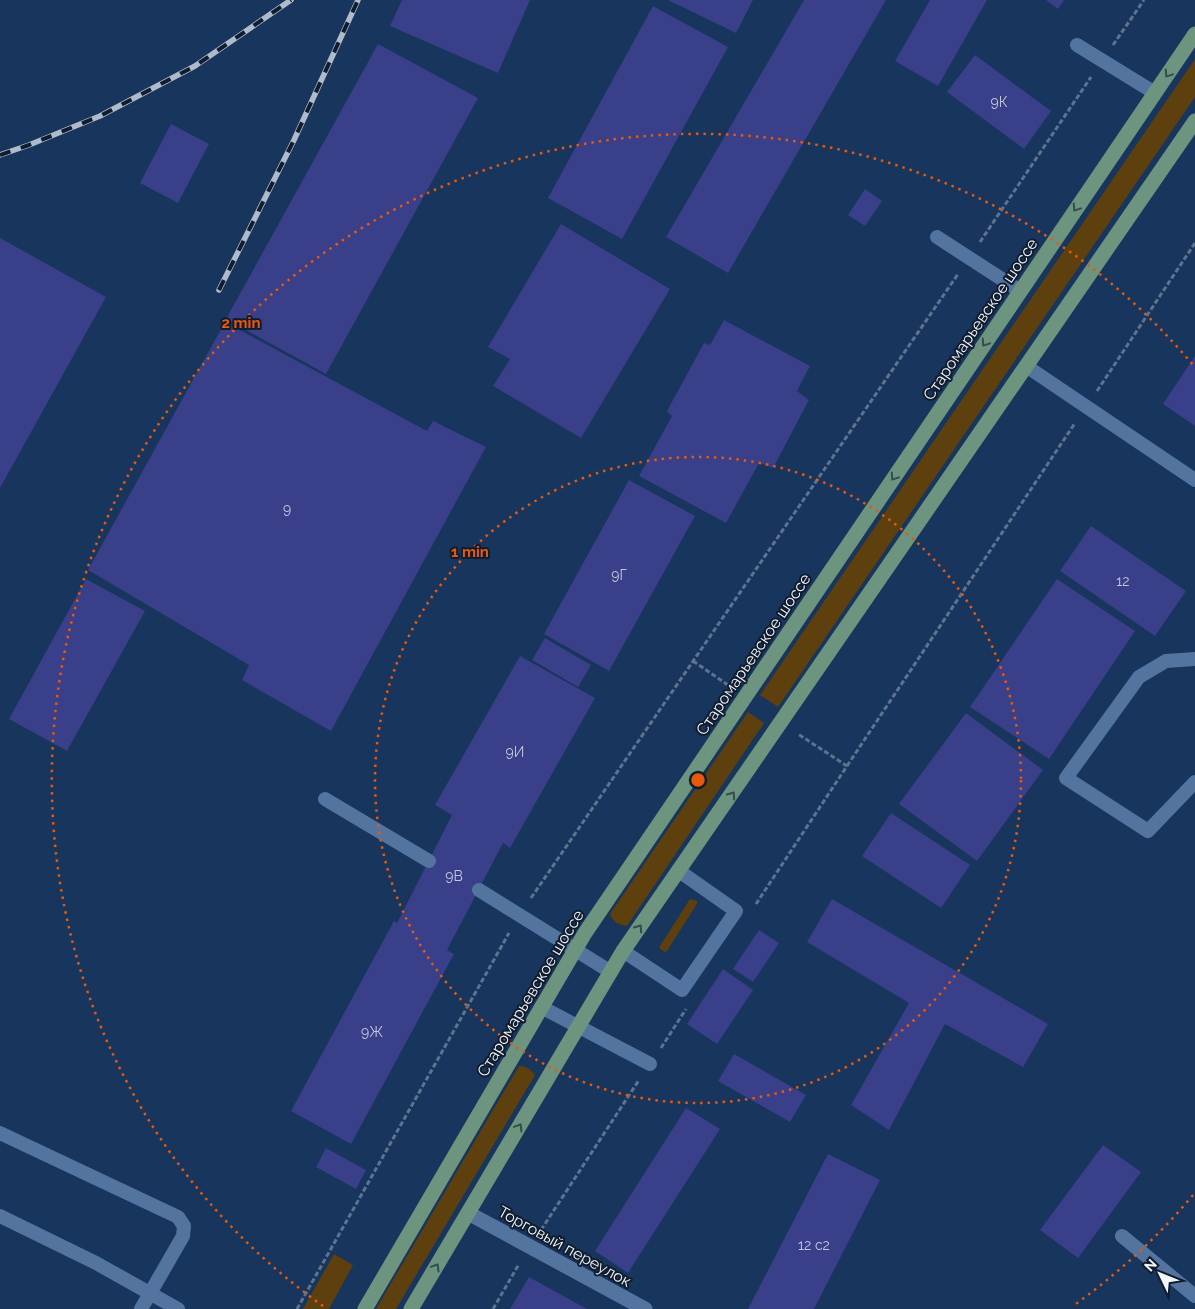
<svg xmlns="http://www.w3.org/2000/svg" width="1195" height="1309" font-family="Raleway,sans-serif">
  <rect width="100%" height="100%" fill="#17355d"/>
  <path fill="#5d400d" d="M1195,59v38l-417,610 -18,-12z
    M748,712l16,11 -137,203c-9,-1 -14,-4 -17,-12z
    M690,899l7,2v3l-30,47 -2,1 -5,-3v-3z
    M519,1066c7,0 12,3 16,9l-139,234h-20z
    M334,1254l19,11 -24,44h-26z"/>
  <path fill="#393f89" d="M402,0h128l-32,73 -108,-47z
    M668,0h85l-17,33z
    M804,0h82l-158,273 -62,-36z
    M930,0h57l-49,86 -43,-25z
    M1046,0h18l-6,9z
    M653,6l75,41 -106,192 -74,-41z
    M378,44l100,54 -152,276 -100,-55z
    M975,55l76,56 -27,38 -77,-57z
    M171,124l38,20 -31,59 -38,-20z
    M865,189l17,12 -17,25 -17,-11z
    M561,224l109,65 -89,149 -88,-52 17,-27 -22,-12z
    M0,238l106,59 -106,191z
    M724,320l86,46 -13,25 12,9 -36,68 -14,-5 -33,60 -87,-47 33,-60 -5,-5 37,-68 6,2z
    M225,322l202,109 6,-10 53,26 -155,284 -89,-51 7,-15 -161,-95z
    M1195,356v70l-32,-22z
    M629,480l66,36 -86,155 -65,-37z
    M1091,526l95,65 -31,45 -95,-65z
    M86,579l59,32 -78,140 -58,-32z
    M1057,579l78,52 -86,128 -79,-52z
    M545,638l46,27 -13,22 -46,-27z
    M520,656l75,42 -85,150 -7,-5 -56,107 7,4 -103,190 -60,-33 103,-190 3,2 55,-108 -17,-10z
    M966,713l77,57 -66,91 -78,-57z
    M891,813l79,52 -29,43 -79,-52z
    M832,899l216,125 -25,43 -78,-43 -56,106 -38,-25 58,-102 -102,-61z
    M759,930l20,13 -26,39 -20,-13z
    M723,969l30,21 -36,54 -30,-20z
    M734,1054l72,41 -16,27 -72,-41z
    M686,1108l34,21 -92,144 -33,-22z
    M1103,1145l38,27 -63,86 -38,-28z
    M326,1148l40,22 -10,19 -40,-22z
    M828,1154l52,26 -66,129h-66z
    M529,1277l58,32h-77z"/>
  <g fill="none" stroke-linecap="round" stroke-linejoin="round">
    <path stroke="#5d738f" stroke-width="3" stroke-dasharray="5 2.5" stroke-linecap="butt" d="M1113,45l31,-45
      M980,242l111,-165
      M1097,391l98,-148
      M693,661l35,24
      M847,766l228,-343
      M531,898l427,-624
      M756,904l91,-138 -49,-32
      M661,1048l25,-39
      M541,1230l98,-150
      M297,1309l212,-376
      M493,1309l26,-45"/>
    <path stroke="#53749f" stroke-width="14" d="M1077,45l78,48
      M937,237l83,54
      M1026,366l169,114
      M1195,659l-29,2 -27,16 -73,101 82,53 47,-49
      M325,799l104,62
      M479,890l132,82
      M623,951l59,39 54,-79 -57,-40
      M541,1007l109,57
      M0,1133l178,84 6,9 -1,10 -42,73
      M0,1216l96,47 82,46
      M1122,1236l73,60"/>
    <path stroke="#53749f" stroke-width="15" d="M468,1213l177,96"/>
    <path stroke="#6c947e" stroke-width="15" d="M365,1309l220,-376 610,-899
      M411,1309l212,-358 572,-830"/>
    <g stroke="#afbaca" stroke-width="5.5">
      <path id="rail" d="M0,155l29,-10 71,-29 95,-50 96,-66
        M219,290l75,-150 64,-140"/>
    </g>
    <use href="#rail" stroke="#101d2f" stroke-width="4" stroke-dasharray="11" stroke-linecap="butt"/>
  </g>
  <defs><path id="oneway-chevron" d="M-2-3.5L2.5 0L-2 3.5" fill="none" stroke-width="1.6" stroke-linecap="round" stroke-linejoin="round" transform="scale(1.25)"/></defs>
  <g stroke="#354d4f">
    <use href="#oneway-chevron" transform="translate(1168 74) rotate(124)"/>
    <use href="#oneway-chevron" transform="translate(1076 208) rotate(124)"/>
    <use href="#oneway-chevron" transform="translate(985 343) rotate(124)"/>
    <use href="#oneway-chevron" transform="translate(894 477) rotate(124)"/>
    <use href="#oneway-chevron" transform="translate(732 795) rotate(-55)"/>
    <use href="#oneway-chevron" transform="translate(639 928) rotate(-55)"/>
    <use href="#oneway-chevron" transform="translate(519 1127) rotate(-59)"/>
    <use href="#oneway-chevron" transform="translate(436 1267) rotate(-59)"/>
  </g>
  <g fill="none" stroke="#e8590c" stroke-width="2.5" stroke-dasharray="2.5 5">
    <circle cx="698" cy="780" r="323"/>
    <path d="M1193 1195A646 646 0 0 1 1073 1306M323 1306A646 646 0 1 1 1193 365"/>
  </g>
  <g text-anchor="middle" stroke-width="4" stroke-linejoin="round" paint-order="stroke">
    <g font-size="14" fill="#c4c8de">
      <text x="999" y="107">9К</text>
      <text x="287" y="514">9</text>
      <text x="619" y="580">9Г</text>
      <text x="1123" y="586">12</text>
      <text x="515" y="757">9И</text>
      <text x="454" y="881">9В</text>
      <text x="372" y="1037">9Ж</text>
      <text x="814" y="1250">12 с2</text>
    </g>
    <g font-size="16" fill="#f2f5fa" stroke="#101d2f">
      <text transform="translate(980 319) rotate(-56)" y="6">Старомарьевское шоссе</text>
      <text transform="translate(753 654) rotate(-56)" y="6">Старомарьевское шоссе</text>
      <text transform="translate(530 993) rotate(-59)" y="6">Старомарьевское шоссе</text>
      <text transform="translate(565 1246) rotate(29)" y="6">Торговый переулок</text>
    </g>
  </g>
  <circle cx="698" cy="780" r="8" fill="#e8590c" stroke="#101d2f" stroke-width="2.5"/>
  <g font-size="15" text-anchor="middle" font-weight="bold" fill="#e8590c" stroke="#101d2f" stroke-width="4" stroke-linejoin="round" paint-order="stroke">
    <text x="241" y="328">2 min</text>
    <text x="470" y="557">1 min</text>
  </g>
  <g transform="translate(1160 1274) rotate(313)" stroke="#101d2f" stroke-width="4" paint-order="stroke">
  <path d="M0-4L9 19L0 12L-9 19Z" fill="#f2f5fa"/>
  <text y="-8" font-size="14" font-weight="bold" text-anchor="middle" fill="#f2f5fa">N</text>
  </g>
</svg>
